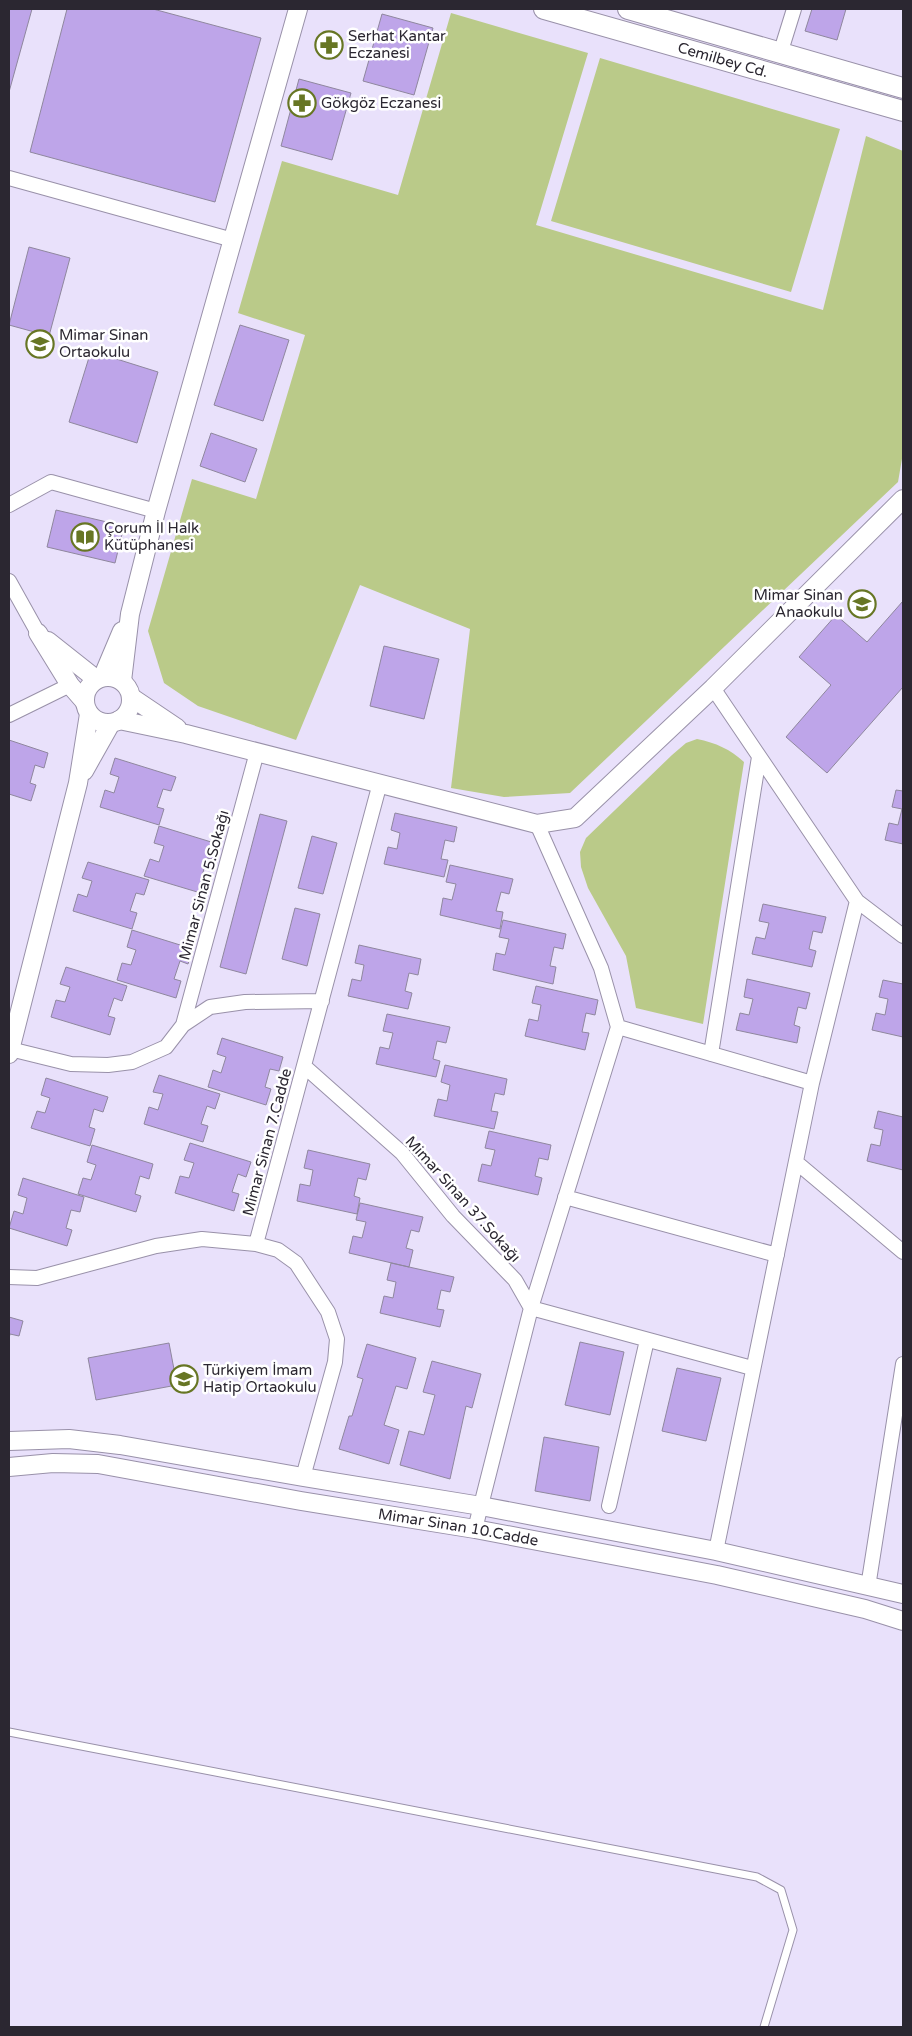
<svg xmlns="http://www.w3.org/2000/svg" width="912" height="2036" font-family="'Varela Round',sans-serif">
  <rect width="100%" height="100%" fill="#e9e1fb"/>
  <path fill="#baca89" d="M451,13l137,40 -52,172 287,85 43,-174 37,15v302l-5,29 -328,311 -66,4 -53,-9 19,-159 -110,-44 -64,155 -98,-34 -34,-23 -16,-52 44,-152 64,20 49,-164 -67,-22 44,-152 116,34z
    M600,58l240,71 -49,163 -240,-71z
    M697,739c19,4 33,10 47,23l-41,262 -67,-16 -10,-52 -38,-68 -7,-21 -1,-15 6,-14 86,-83 14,-12z"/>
  <path fill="#bea5e9" stroke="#8f879e" d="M9,9h23l-23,83z
    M67,9h86l108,29 -46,164 -185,-50z
    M812,9h34l-9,31 -32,-9z
    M382,14l51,14 -19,67 -51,-14z
    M299,79l52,14 -19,67 -51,-14z
    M29,247l41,11 -21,78 -40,-11z
    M240,325l49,15 -26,81 -49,-16z
    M91,351l67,21 -21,71 -68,-21z
    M211,433l46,16 -12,33 -45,-16z
    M56,510l68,16 -9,37 -68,-16z
    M903,601v86l-76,86 -41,-36 45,-52 -32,-28 37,-42 31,27z
    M384,646l55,13 -15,60 -54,-13z
    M9,740l39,13 -4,15 -9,-3 -5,18 6,2 -5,16 -22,-7z
    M115,758l61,19 -5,14 -8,-2 -6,18 7,2 -5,16 -59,-18 5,-17 9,3 5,-16 -9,-3z
    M896,790l7,1v53l-18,-4 4,-17 9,2 4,-16 -10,-2z
    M395,813l62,14 -3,15 -9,-2 -4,19 7,1 -4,17 -60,-13 4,-17 9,2 3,-16 -9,-3z
    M260,814l27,7 -41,153 -26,-7z
    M159,826l62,19 -5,15 -9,-2 -5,18 6,2 -4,16 -60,-18 6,-17 9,3 5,-16 -10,-3z
    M312,836l25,7 -14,51 -25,-6z
    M88,862l61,18 -5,15 -8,-2 -6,18 7,2 -5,16 -59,-18 5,-17 9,3 5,-16 -10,-3z
    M450,865l63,14 -4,15 -8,-2 -5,19 7,1 -3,17 -60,-14 3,-17 9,2 4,-16 -10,-2z
    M763,904l63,13 -4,16 -9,-2 -4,18 7,2 -4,16 -60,-13 4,-17 9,2 4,-16 -10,-2z
    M295,908l25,6 -13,52 -25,-7z
    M503,920l63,14 -3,15 -9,-2 -4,19 6,1 -3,17 -60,-14 3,-17 9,2 4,-16 -10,-2z
    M132,930l61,19 -5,15 -8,-3 -6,18 7,2 -5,17 -59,-18 5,-17 9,2 5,-15 -9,-3z
    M359,945l62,14 -3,16 -9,-2 -4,18 7,2 -4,16 -60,-13 4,-17 9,2 3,-16 -9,-2z
    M66,967l61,19 -5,15 -8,-3 -6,18 7,2 -5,17 -59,-18 5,-17 9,2 5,-15 -10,-3z
    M747,979l63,14 -4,16 -8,-2 -4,18 6,2 -3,16 -61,-13 4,-17 9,2 4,-16 -9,-2z
    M883,980l20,4v53l-31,-7 4,-17 9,2 3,-16 -9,-2z
    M536,986l62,14 -3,15 -9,-2 -4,19 7,1 -4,17 -60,-14 4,-17 9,2 3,-16 -9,-2z
    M387,1014l63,13 -4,16 -9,-2 -4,18 7,2 -4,16 -60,-13 4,-17 9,2 4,-16 -10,-2z
    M222,1038l61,19 -4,14 -9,-2 -5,18 6,2 -5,16 -58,-18 5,-17 8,3 5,-16 -9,-3z
    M445,1065l62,14 -3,16 -9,-2 -4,18 7,1 -4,17 -60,-13 4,-17 9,2 3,-16 -9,-3z
    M159,1075l61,19 -5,15 -8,-3 -6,18 7,2 -5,16 -59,-18 5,-17 9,3 5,-16 -10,-2z
    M46,1078l62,19 -5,15 -9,-3 -5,18 6,2 -5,17 -59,-18 6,-17 8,2 5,-15 -9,-3z
    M878,1111l25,6v53l-36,-9 4,-17 9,2 3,-16 -9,-2z
    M489,1131l62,14 -3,15 -9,-2 -4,18 7,2 -4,17 -60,-14 4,-17 9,2 4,-16 -10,-2z
    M190,1143l61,19 -5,15 -8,-3 -6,18 7,2 -5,17 -59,-18 5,-17 9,2 5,-15 -10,-3z
    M92,1145l61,19 -4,15 -9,-3 -5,18 6,2 -5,16 -58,-18 5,-16 8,2 5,-15 -9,-3z
    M308,1150l62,14 -4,16 -8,-2 -4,18 6,2 -3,16 -60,-13 3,-17 10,2 3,-16 -9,-2z
    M23,1178l61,19 -4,15 -9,-2 -5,18 6,2 -5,16 -58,-18 5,-17 9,3 4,-16 -9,-3z
    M360,1203l63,14 -4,15 -8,-2 -5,18 7,2 -4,17 -60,-14 4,-17 9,2 4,-16 -10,-2z
    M391,1263l63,14 -4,15 -9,-2 -4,19 7,1 -4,17 -60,-14 4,-17 9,2 3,-16 -9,-2z
    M9,1317l14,4 -4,15 -9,-2 -1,5z
    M580,1342l44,10 -14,63 -45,-10z
    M169,1343l8,42 -81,15 -8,-42z
    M367,1344l49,14 -9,31 -11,-3 -12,39 15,5 -10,34 -50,-15 10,-33h3l11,-37 -6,-2z
    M432,1361l49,13 -9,34 -6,-2 -16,73 -50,-14 9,-34 15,4 11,-40 -12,-3z
    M677,1368l44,10 -15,63 -44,-10z
    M544,1437l55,10 -9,54 -55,-10z"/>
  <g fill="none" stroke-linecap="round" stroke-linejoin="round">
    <g stroke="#9991a9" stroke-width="9">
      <path id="service" d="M9,1732l748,145 24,13 12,40 -29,97"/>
    </g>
    <g stroke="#9991a9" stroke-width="16">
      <path id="minor" d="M780,54l14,-45
        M9,178l224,62
        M9,505l42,-23 105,29
        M9,581l29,52
        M713,688l144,213 46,35
        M9,715l61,-30
        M183,1025l74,-273
        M618,1027l194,56
        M10,1049l61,15 37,1 24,-3 34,-15 17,-22 27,-18 35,-5 77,-1
        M711,1054l48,-297
        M304,1066l98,87 51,63 62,64 16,28 221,60
        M796,1162l107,90
        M565,1197l212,58
        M9,1277l28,1 119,-32 46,-7 54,5
        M303,1477l32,-115 2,-23 -9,-27 -32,-49 -18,-13 -22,-6 124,-461
        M609,1506l38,-166
        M475,1529l56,-221 87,-281 -17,-59 -64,-144
        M716,1551l96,-468 45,-182
        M868,1587l35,-223"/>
    </g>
    <g stroke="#9991a9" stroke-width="20">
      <g id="tertiary">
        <path d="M38,633l32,52 14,16"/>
        <path d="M48,641l48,38"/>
        <path d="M103,676l19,-45"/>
        <circle cx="108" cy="700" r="23"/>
        <path d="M122,681l8,-67 26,-103 142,-502"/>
        <path d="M131,697l46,31"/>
        <path d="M119,720l67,14 351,90 38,-6 138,-130 190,-189"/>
        <path d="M84,771l27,-48"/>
        <path d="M9,1054l69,-271 11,-69"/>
        <path d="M9,1441l60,-2 51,6 183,32 178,29 235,45 187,43"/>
        <path id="s1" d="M9,1467l44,-4 45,1 203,37 174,28 242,46 148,34 38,12"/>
      </g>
    </g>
    <g stroke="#9991a9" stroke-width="22">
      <g id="secondary">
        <path id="s2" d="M544,9l359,102"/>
        <path d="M628,9l275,79"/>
      </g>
    </g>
    <use href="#service" stroke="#fff" stroke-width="7"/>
    <use href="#minor" stroke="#fff" stroke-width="14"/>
    <use href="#tertiary" stroke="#fff" stroke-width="18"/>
    <use href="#secondary" stroke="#fff" stroke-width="20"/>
  </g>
  <defs>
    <g id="pharmacy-ring" transform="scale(1.4375)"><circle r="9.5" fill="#fff" stroke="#677624" stroke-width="1.5"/><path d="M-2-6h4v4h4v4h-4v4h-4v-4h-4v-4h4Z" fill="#677624"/></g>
    <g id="school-ring" transform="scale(1.4375)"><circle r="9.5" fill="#fff" stroke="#677624" stroke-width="1.5"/><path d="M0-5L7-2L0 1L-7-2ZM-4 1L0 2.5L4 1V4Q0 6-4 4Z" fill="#677624"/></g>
    <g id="library-ring" transform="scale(1.4375)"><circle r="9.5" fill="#fff" stroke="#677624" stroke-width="1.5"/><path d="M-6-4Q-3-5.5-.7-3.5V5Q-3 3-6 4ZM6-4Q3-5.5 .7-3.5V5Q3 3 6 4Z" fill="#677624"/></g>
  </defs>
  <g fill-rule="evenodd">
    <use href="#pharmacy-ring" x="329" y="45"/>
    <use href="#pharmacy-ring" x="302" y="103"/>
    <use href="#school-ring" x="40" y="344"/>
    <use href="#library-ring" x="85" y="537"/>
    <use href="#school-ring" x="862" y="604"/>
    <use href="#school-ring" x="184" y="1379"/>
  </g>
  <g text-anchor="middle" stroke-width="5" stroke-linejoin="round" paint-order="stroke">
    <g font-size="15" fill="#2b2731" stroke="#fff" text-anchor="start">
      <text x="348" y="41">Serhat Kantar<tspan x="348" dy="17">Eczanesi</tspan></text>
      <text x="321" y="108">Gökgöz Eczanesi</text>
      <text x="59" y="340">Mimar Sinan<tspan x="59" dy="17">Ortaokulu</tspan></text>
      <text x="104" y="533">Çorum İl Halk<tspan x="104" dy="17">Kütüphanesi</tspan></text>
      <text x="843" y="600" text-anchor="end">Mimar Sinan<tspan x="843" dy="17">Anaokulu</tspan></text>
      <text x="203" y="1375">Türkiyem İmam<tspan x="203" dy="17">Hatip Ortaokulu</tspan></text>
    </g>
    <g font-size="15" fill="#2b2731" stroke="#fff">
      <text dy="5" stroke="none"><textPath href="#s2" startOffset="186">Cemilbey Cd.</textPath></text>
      <text transform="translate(204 885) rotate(-75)" y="5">Mimar Sinan 5.Sokağı</text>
      <text transform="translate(267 1142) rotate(-75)" y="5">Mimar Sinan 7.Cadde</text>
      <text transform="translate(463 1199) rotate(48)" y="5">Mimar Sinan 37.Sokağı</text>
      <text dy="5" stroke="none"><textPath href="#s1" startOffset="455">Mimar Sinan 10.Cadde</textPath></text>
    </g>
  </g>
  <rect width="912" height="2036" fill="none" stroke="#2b2731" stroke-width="20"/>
</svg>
